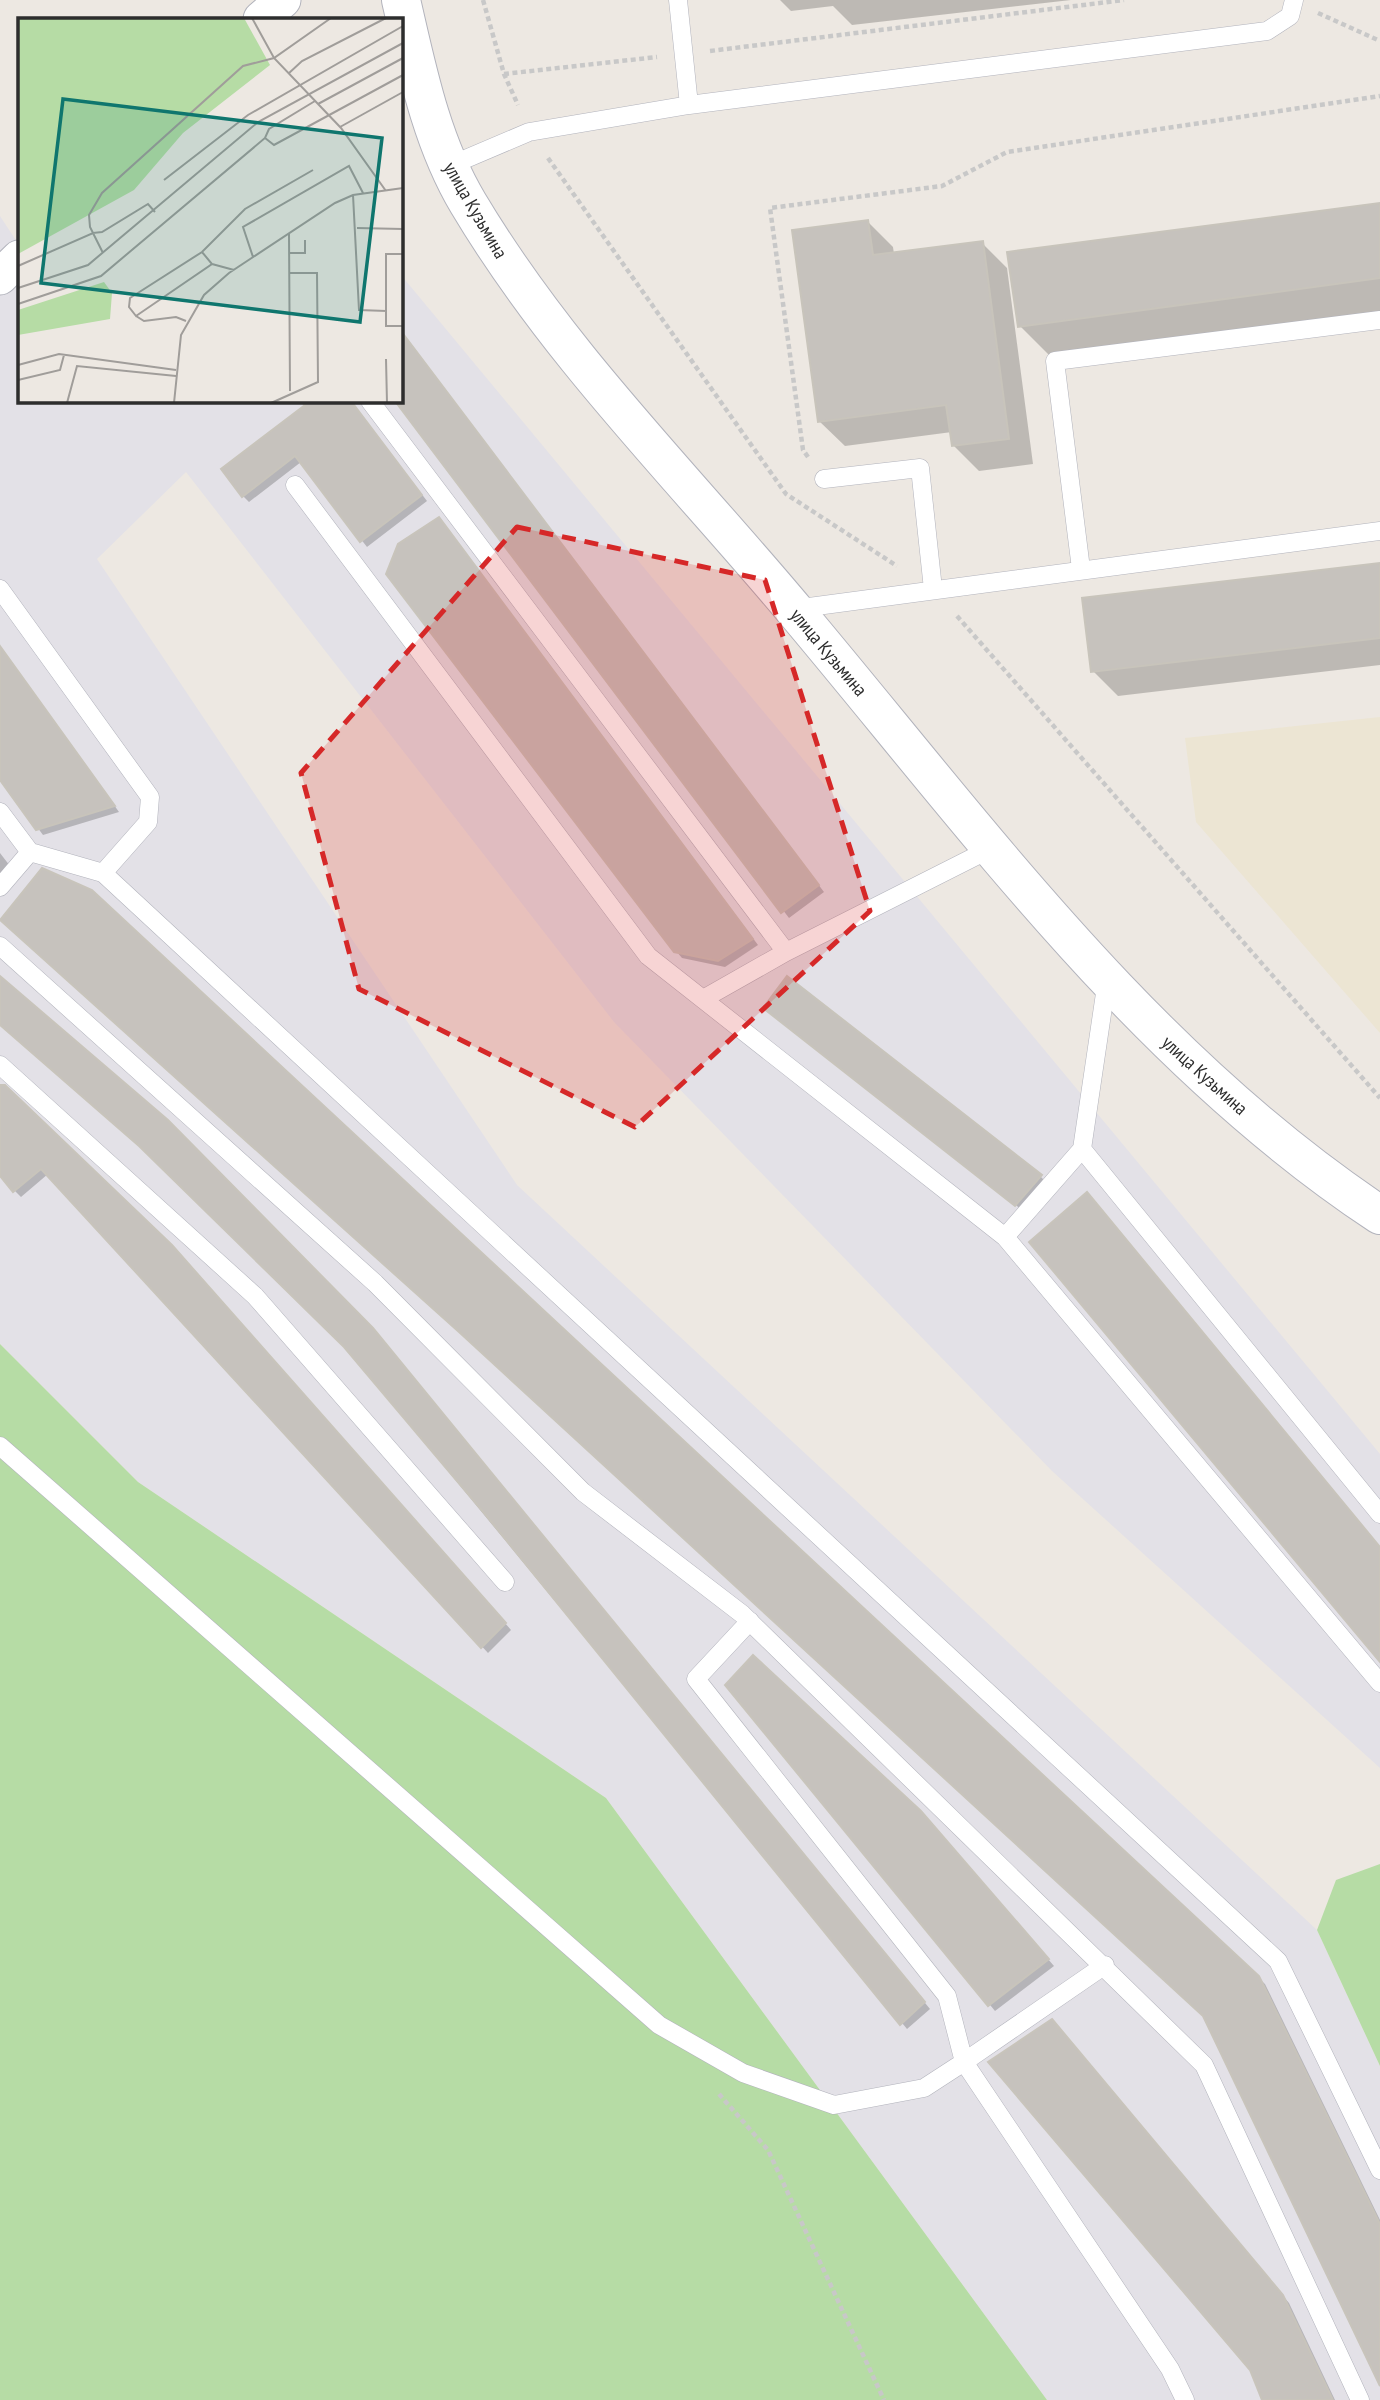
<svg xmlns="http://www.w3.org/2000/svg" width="1380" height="2400" font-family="'PT Sans Narrow',sans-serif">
  <rect width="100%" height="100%" fill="#ede8e2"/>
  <path fill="#e3e1e7" d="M0,216l19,29v156h382v-126l979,1179v314l-328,-297 -438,-449 -428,-550 -89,87 420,626 800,745 63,136v334h-333l-441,-602 -468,-316 -138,-138z"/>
  <path fill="#ece5d3" d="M1380,717v316l-184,-211 -11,-84z"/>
  <path fill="#b6dca5" d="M0,1344l138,138 468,316 441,602h-1047z
    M1380,1864v202l-63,-136 19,-50z"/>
  <path fill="#0003" d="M780,0h291l-219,25 -19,-19 -42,5z
    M1380,205v112l-325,44 -35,-35z
    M867,221l26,26 1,7 88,-11 25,25 26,196 -54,7 -26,-26 -1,-13 -107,14 -26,-25z
    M401,331l423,561 -35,26 -392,-517h4z
    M304,401h46l77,100 -60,46 -66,-85 -52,40 -6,-6 64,-91z
    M445,525l313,420 -33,22 -43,-9 -6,-7z
    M1380,565v100l-262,31 -25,-25z
    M0,646l119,166 -76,23 -43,-58z
    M0,853l10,13 -10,8z
    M43,870l48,22 1174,1092 115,236v162l-176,-366 -737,-678 -460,-414 -6,-6z
    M0,978l379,358 551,673 -23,20 -561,-682 -199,-195 -147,-129z
    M787,978l254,199 6,6 -25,27 -251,-197z
    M0,1086l178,167 333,377 -23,23 -440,-479 -27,23 -6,-6 -15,-18z
    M728,1685l199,134 127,147 -59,45z
    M1058,2027l231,276 46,97h-71l-12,-31z"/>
  <path fill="#c6c2bd" stroke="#c8c4bb" stroke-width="2" d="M1380,203v75l-362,49 -11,-75z
    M868,220l5,35 110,-14 26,198 -57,7 -6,-41 -128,17 -26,-192z
    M401,331l418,554 -38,28 -386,-512h6z
    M301,401h50l71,94 -62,47 -65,-86 -53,41 -21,-28 84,-64z
    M439,517l314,422 -35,22 -44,-9 -288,-378 12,-30z
    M1380,563v75l-289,34 -9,-74z
    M0,646l115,160 -79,24 -36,-50z
    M42,868l50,22 1167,1086 121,248v162l-177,-370 -744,-684 -459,-412z
    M0,976l168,144 205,208 552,674 -25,23 -416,-512 -140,-166 -205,-201 -139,-121z
    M787,976l255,199 -27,31 -252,-198z
    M0,1085h5l167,160 334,378 -25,25 -440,-479 -28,23 -13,-16z
    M1087,1192l293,355v115l-351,-420z
    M753,1655l168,156 128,148 -61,47 -263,-321z
    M1052,2019l231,276 50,105h-71l-12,-30 -262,-308z"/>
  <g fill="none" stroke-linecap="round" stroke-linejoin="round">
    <g stroke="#b2b3bc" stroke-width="19">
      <path id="service" d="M678,0l11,105
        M449,166l80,-34 160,-27 578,-74 23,-15 4,-16
        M370,401l416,551 206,-104
        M824,479l96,-11 13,121
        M295,485l353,471 357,281 375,446
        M1081,569l-26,-208 325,-41
        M0,589l150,208 -2,25 -45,51
        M794,609l586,-78
        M0,812l30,40 73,21 1175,1088 102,209
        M0,887l30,-35
        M0,946l375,337 208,209 159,122 462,451 156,335
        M703,999l83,-47
        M0,1065l255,231 250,286
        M1082,1149l25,-169
        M1005,1237l77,-88 298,365
        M0,1446l659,579 84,48 91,32 90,-17 40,-26 -17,-66 -251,-317 54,-58
        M1105,1965l-141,97 206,307 15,31"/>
    </g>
    <g stroke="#b2b3bc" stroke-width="37">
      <path id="minor" d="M261,19l22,-19
        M0,277l19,-19"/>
    </g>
    <g stroke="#b2b3bc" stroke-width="40">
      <path id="secondary" d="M401,0c16,69 30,141 67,203 90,151 216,275 328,409 180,214 348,447 584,603"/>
    </g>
    <path stroke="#c8c8c8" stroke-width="4.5" stroke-dasharray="5 3.5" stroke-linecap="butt" d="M483,0l21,74 14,31
      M1318,13l62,28
      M710,51l414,-51
      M504,74l153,-17
      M548,158l238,336 111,72
      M808,457l-5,-7 -33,-242 172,-22 65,-34 373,-56
      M957,616l423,482
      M719,2094l49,56 116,250"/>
    <use href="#service" stroke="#fff" stroke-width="18"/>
    <use href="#minor" stroke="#fff" stroke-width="35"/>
    <use href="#secondary" stroke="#fff" stroke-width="38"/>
  </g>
  <path fill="#d62828" fill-opacity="0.2" stroke="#d62828" stroke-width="5" stroke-dasharray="14 9" stroke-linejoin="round" d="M517,527l248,53 105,331 -235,216 -276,-138 -58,-216z"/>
  <g text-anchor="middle" stroke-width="6" stroke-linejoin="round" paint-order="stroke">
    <g font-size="19" fill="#2d2d2d" stroke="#fff">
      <text transform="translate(476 210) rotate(60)" y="7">улица Кузьмина</text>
      <text transform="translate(829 652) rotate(50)" y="7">улица Кузьмина</text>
      <text transform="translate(1205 1075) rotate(42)" y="7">улица Кузьмина</text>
    </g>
  </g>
  <g transform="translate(18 18)">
    <rect width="385" height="385" fill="#ede8e2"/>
    <path d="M0,0h226l26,47 -87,68 -49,57 -116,64zM86,264l8,11 -2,26 -92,16v-25z" fill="#b6dca5"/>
    <path fill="none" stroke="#a09d9a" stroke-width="2" d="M234,0l22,40 67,70 45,63M270,56l14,-13 84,-43M300,86l85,-46M322,109l63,-35M247,120l9,7 129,-70M146,162l84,-65 155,-89M335,177l6,115 27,1v-57h17M137,194l-7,-8 -46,28 -9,1 -3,-6 -1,-12 13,-22 141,-127 31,-8 57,-40M339,210l46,1M271,216l1,157M184,234l10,12 -76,52 -7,-9 1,-9 72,-46 43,-43 68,-39M271,235h16v-13M235,239l-10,-30 106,-61 14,27M194,246l22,6M0,248l75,-33 10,20M0,270l70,-23 170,-143 145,-79M0,286l83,-28 164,-138 4,-9 46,-28M368,293v15h17M118,298l8,5 32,-4 10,4M368,341l1,44M0,347l41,-11 117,16M0,362l42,-10 4,-15M49,385l10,-37 99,10M156,385l7,-68 23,-40 25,-22 106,-70 18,-8 50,-7M253,385l47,-21 -1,-109h-28"/>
    <path fill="#0f766e" fill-opacity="0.15" stroke="#0f766e" stroke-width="3.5" d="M45,81l319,39 -22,184 -319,-39z"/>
    <rect width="385" height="385" fill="none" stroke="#2d2d2d" stroke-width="3.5"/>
  </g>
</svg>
